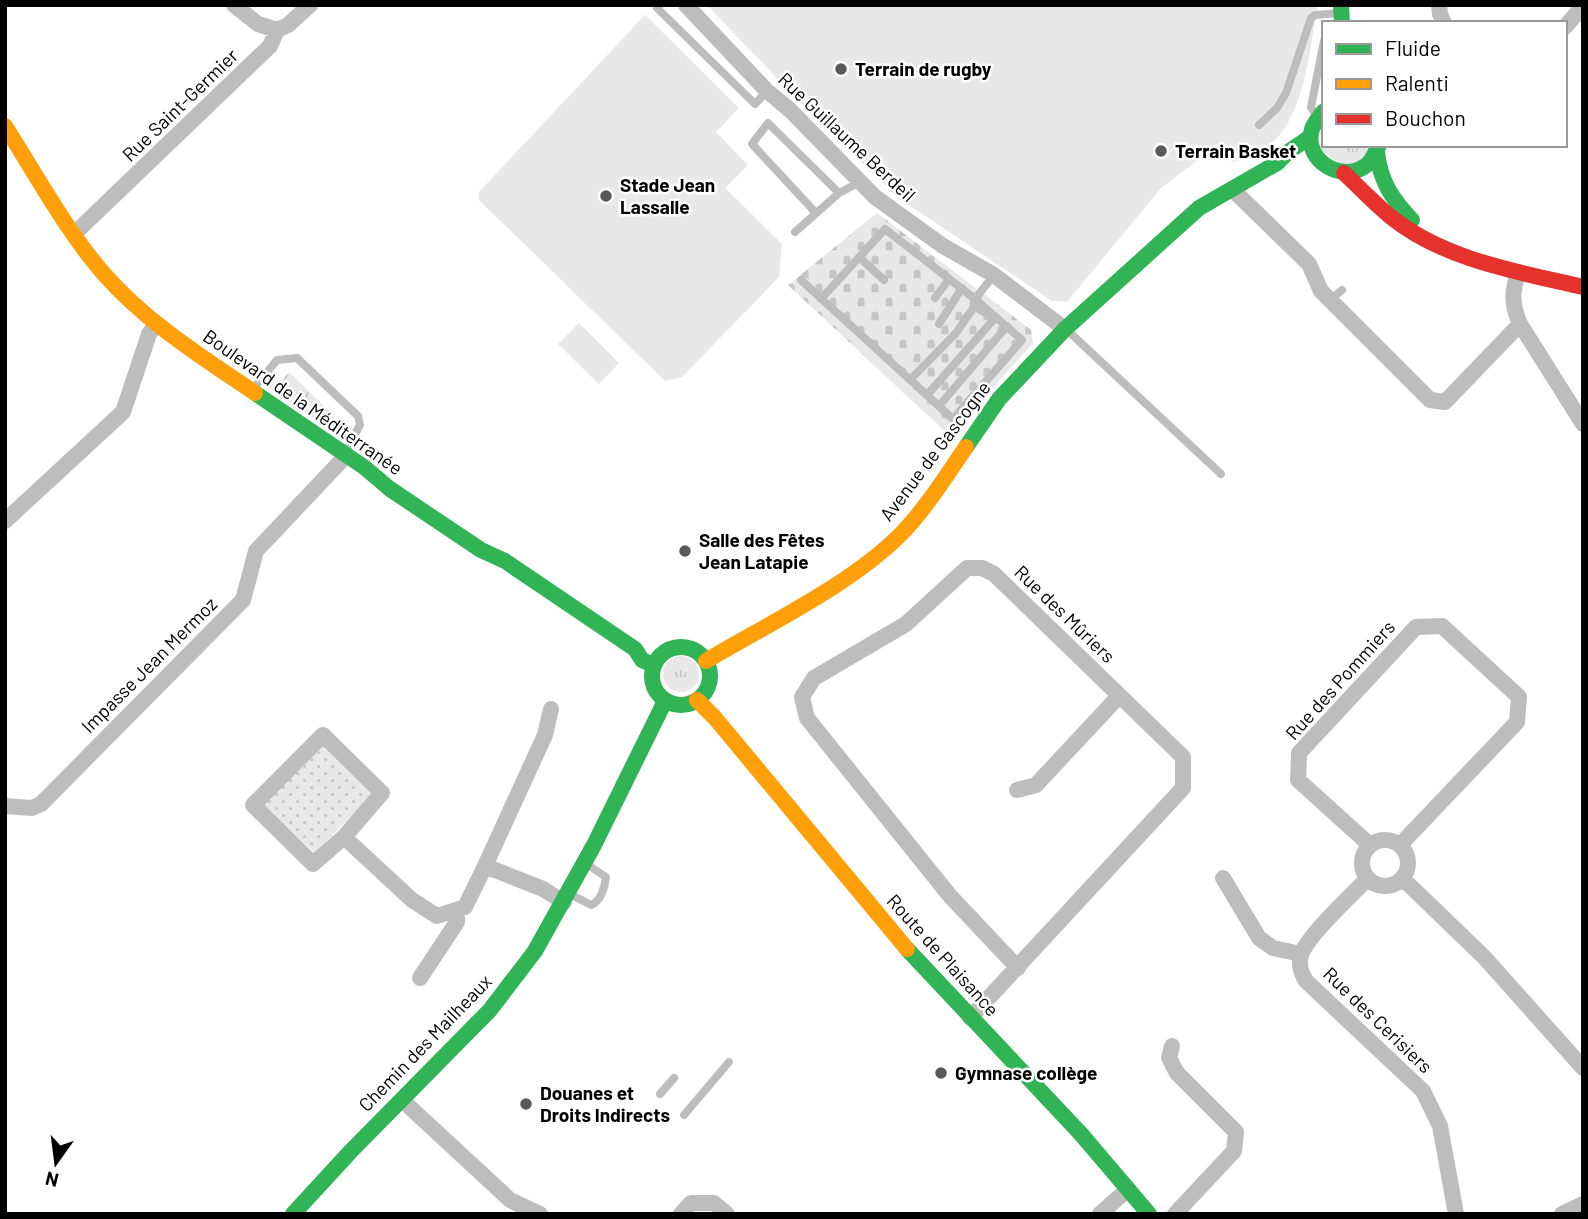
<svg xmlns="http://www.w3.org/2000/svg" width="1588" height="1219" font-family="Barlow,sans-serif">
  <defs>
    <pattern id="grass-tufts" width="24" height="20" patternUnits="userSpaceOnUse" patternTransform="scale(1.75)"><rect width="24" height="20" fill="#e8e8e8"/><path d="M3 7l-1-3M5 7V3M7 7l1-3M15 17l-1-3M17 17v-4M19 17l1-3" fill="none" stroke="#c5c5c5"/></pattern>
    <pattern id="cemetery-stones" width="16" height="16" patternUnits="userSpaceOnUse" patternTransform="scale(1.75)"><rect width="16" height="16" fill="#e8e8e8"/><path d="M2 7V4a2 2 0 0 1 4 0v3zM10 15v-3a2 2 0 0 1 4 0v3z" fill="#c5c5c5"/></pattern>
    <pattern id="park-dots" width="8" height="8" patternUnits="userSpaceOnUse" patternTransform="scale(1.75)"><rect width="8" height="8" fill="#e8e8e8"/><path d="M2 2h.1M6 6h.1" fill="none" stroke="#c5c5c5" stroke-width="1.8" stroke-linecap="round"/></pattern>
  </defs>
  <rect width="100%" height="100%" fill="#fff"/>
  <path fill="url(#grass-tufts)" d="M1324,124v21h48l-10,15 -18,6 -22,-15 -2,-18z
    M289,372l56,55 8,-1 -7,9 -7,1 -71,-49 -1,-3 3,-4 7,5z
    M663 674a18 18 0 1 1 36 0a18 18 0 1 1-36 0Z"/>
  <path fill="url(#cemetery-stones)" d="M877,213l154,117 2,13 -43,48 -38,47 -164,-153z"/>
  <path fill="url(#park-dots)" d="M323,747l49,48 -57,58 -52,-48z"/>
  <path fill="#e8e8e8" d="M707,5h611c-10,49 -13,128 -65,151 -7,3 -15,4 -21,6l-13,-18 -58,44 -94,114 -15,-1 -155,-104 -100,-98z
    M645,15l94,93 -23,24 32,33 -23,23 57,56 -3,33 -97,100 -17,4 -186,-181v-8z
    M579,323l40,40 -20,21 -41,-40z"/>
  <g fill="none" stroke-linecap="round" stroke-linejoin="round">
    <path stroke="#bdbdbd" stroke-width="8" d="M660,5l-3,3 98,96 12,-13
      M1317,118l-6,-11 13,-66
      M1259,125l18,-17 9,-15 25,-75 4,-3 26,-2
      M816,213l-64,-69 16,-21 71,70
      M795,232l44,-39 21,-11
      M859,257l25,23
      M801,280l152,139 69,-79 -47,-41 19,-24
      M935,298l14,-19
      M821,299l64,-70 90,70
      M1330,300l12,-10
      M939,324l23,-36
      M1067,330l154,144
      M910,380l46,-47 22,-32
      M253,389l24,-29 20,-2 61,58 2,9 -15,28
      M927,395l69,-78 -16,-7
      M939,406l68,-80
      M568,893l23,12c10,-4 14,-18 15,-28l-21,-14
      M660,1094l14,-16
      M684,1115l45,-53"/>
    <path stroke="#bdbdbd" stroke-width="16" d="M234,5l24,19 19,6
      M686,5l81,86 23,19 85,87 68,49 51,29 71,54
      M1439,5l1,9 4,9
      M1565,27l18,-21
      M1232,189l77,75 12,27 109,109 15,2 75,-78
      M75,233l195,-187 7,-16 11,-5 22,-20
      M1518,272c-6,21 -7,31 2,52l63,100
      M5,521l118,-109 26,-78 7,-10
      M1017,790l19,-5 83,-89
      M5,806l27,2 9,-4 202,-204 13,-49 84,-89 5,-9
      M344,837l-31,27 -60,-59 70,-70 59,58 -38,44 68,63 25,16 28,-9 20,-41 58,23 21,13
      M1362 863a23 23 0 1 1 46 0a23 23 0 1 1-46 0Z
      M1370,845l-72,-65 1,-27 117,-126 26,-1 77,71 -2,25 -117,123
      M485,866l60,-131 6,-26
      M1223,878l36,60 14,10 28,6
      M1368,878c-16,17 -61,58 -67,77 -3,10 0,18 5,26l117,110 17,35 16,88
      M1402,878l82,79 99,111
      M420,978l37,-56v-12
      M970,1018l213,-230v-31l-189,-183 -12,-6h-15l-61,56 -92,54 -12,19 5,21 143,178 68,72
      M1172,1046l-3,12 8,15 59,59 -2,19 -59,63
      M402,1100l108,100 30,14
      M681,1214l10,-11h23l13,11
      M1100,1214l28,-25
      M1562,1214l21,-10"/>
    <path stroke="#30b455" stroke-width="16" d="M1341,5l1,18
      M1324,111c-4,6 -10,12 -12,18 -10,32 32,56 56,35 5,-5 8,-13 11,-19
      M1377,152c3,29 15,47 35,68
      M255,393l109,74 26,22 91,61 24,11 130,88 7,11 11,5
      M966,447l33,-48 66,-70 134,-121 78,-45 11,-11 22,-15
      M652 676a29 29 0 1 1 58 0a29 29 0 1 1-58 0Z
      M907,949l174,185 68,80
      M293,1214l58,-63 139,-141 45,-59 59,-106 71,-144"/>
    <path stroke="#ff9f0a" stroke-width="16" d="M5,126c30,47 62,106 99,148 42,48 98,83 151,119
      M706,661c62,-37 146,-77 196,-128 25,-26 44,-57 64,-86
      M697,700l18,18 192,231"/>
    <path stroke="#e5322d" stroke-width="16" d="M1344,173c16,15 31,31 47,44 53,43 128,55 192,70"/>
  </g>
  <g fill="#595959" stroke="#fff" stroke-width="2.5">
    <circle cx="841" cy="69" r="7"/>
    <circle cx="1161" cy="151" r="7"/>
    <circle cx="606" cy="196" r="7"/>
    <circle cx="685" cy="551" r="7"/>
    <circle cx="941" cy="1073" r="7"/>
    <circle cx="526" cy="1104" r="7"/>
  </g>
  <g text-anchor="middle" stroke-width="5" stroke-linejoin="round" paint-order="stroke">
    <g font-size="19" font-weight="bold" fill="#000" stroke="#fff" text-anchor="start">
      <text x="855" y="76">Terrain de rugby</text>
      <text x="1175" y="158">Terrain Basket</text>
      <text x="620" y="192">Stade Jean<tspan x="620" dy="22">Lassalle</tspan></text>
      <text x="699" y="547">Salle des Fêtes<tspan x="699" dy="22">Jean Latapie</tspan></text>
      <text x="955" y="1080">Gymnase collège</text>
      <text x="540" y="1100">Douanes et<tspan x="540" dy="22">Droits Indirects</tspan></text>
    </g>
    <g font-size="19" fill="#000" stroke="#fff">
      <text transform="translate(180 105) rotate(-44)" y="7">Rue Saint-Germier</text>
      <text transform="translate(847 137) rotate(43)" y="7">Rue Guillaume Berdeil</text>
      <text transform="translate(303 402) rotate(35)" y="7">Boulevard de la Méditerranée</text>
      <text transform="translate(935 451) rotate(-53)" y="7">Avenue de Gascogne</text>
      <text transform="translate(1065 614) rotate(44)" y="7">Rue des Mûriers</text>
      <text transform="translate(149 665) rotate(-45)" y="7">Impasse Jean Mermoz</text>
      <text transform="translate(1340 680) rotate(-48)" y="7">Rue des Pommiers</text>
      <text transform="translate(943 955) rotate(48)" y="7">Route de Plaisance</text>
      <text transform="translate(1378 1020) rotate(44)" y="7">Rue des Cerisiers</text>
      <text transform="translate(425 1043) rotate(-46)" y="7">Chemin des Mailheaux</text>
    </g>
  </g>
  <rect width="1588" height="1219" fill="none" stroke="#000000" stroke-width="14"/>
  <rect x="1322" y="21" width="245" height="126" fill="#ffffff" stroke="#999999" stroke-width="2"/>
  <rect x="1336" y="44" width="35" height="10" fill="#30b455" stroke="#999999" stroke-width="2"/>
  <text x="1385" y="56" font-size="21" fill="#000000">Fluide</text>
  <rect x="1336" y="79" width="35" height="10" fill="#ff9f0a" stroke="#999999" stroke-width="2"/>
  <text x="1385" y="91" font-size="21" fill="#000000">Ralenti</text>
  <rect x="1336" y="114" width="35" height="10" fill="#e5322d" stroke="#999999" stroke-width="2"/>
  <text x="1385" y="126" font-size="21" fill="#000000">Bouchon</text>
  <g transform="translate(56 1163) rotate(194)" stroke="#ffffff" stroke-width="5" paint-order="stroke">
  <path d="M0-5L12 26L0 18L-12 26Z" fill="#000000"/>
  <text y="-10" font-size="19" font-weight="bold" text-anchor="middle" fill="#000000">N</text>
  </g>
</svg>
